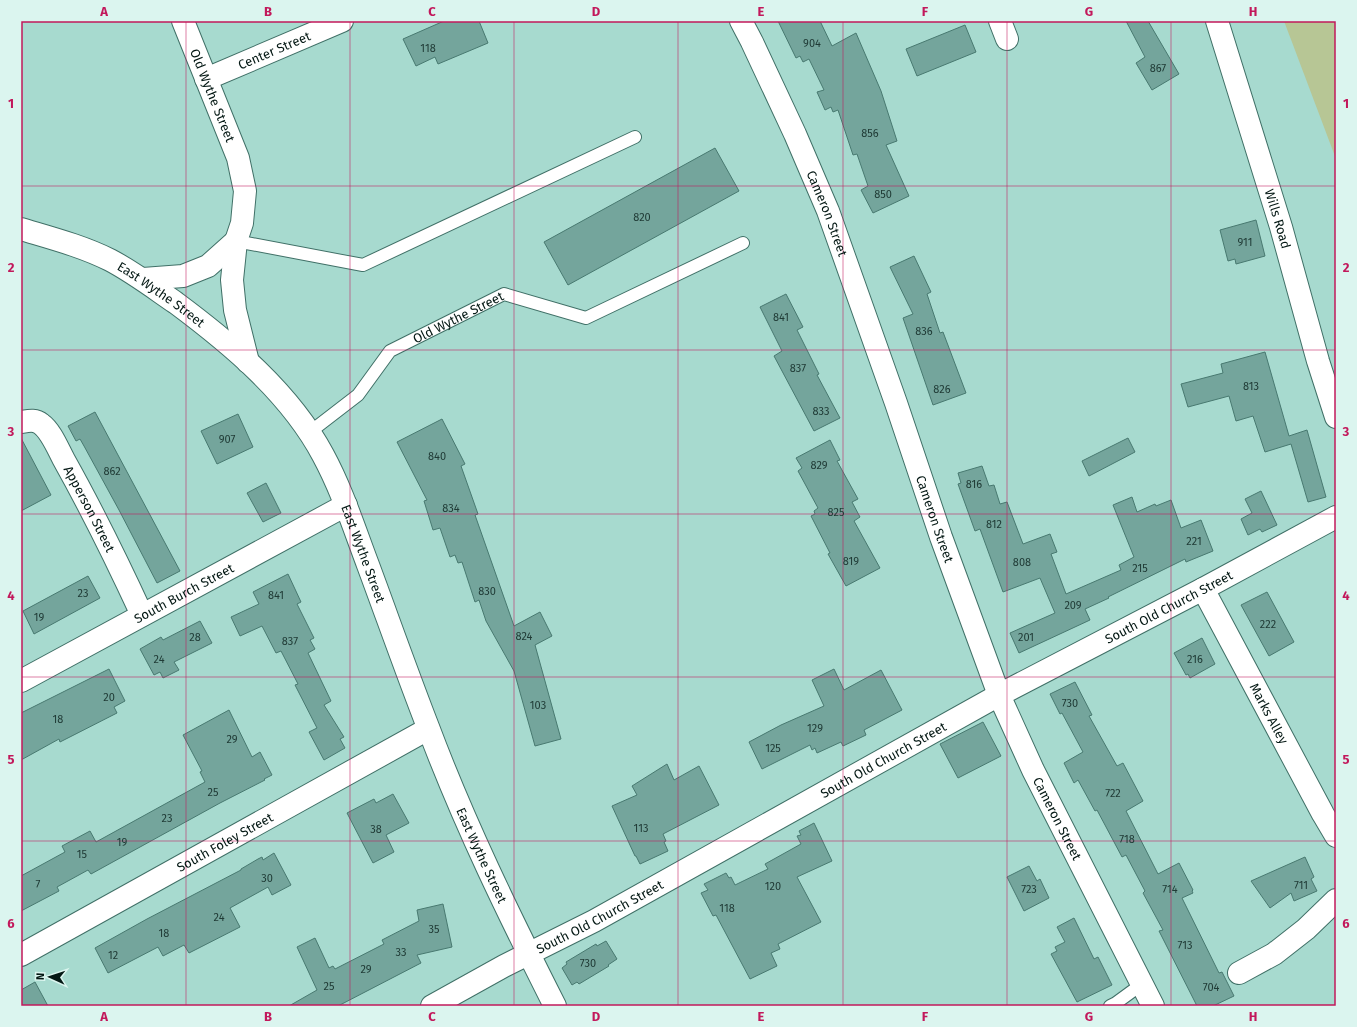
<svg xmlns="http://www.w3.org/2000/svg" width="1357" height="1027" font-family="'Fira Sans',sans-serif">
  <rect width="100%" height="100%" fill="#a7dacf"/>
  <path fill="#b7c695" d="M1284,21h52v138z"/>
  <path fill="#74a59c" stroke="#487970" d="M444,21h35l9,22 -50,21 -3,-7 -19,9 -13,-27z
    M778,21h42l12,25 24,-13 25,58 16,50 -11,4 23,51 -36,17 -12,-23 7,-4 -11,-32 -4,1 -15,-45 -5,2 -2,-5 -6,3 -8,-18 7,-2 -15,-31 -6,3 -3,-6 -4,2z
    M1126,21h22l31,53 -27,16 -16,-27 9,-6z
    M965,25l11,27 -59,24 -11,-27z
    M715,148l24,43 -171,94 -24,-43z
    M1256,220l9,36 -29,8 -1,-5 -7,2 -8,-31z
    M914,256l17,36 -4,2 13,39 3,-1 23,61 -33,12 -30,-87 10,-4 -23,-47z
    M786,294l17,33 -6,3 22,44 -2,1 23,43 -26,13 -40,-75 8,-5 -22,-44z
    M1265,352l24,84 18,-6 19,67 -18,5 -17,-58 -26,8 -12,-36 -17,5 -7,-25 -41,11 -7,-23 42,-11 -2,-9z
    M95,412l85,159 -23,12 -38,-73 -35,-64 -4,-7 -4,2 -8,-15z
    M238,414l15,33 -36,17 -16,-33z
    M442,419l23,45 -4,2 17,48 -3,1 39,111 26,-14 12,24 -17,9 26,94 -26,7 -21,-75 -28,-50 -7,-21 -4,2 -13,-40 -4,1 -3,-8 -5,2 -10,-29 -7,2 -9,-29 3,-1 -30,-58z
    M21,438l30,57 -30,16z
    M1128,438l7,14 -46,24 -7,-15z
    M830,440l10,20 -3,1 21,38 -6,3 8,15 -6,4 26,47 -34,18 -18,-32 2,-1 -19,-37 4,-2 -1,-3 4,-3 -20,-37 4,-3 -6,-10z
    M982,466l7,20 5,-1 6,19 7,-2 16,42 27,-10 7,18 -6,2 15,40 55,-24 -2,-5 15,-8 -21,-52 19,-8 5,15 18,-8 1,2 15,-6 10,28 20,-8 12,31 -27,11 -1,-3 -77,38 1,1 -24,11 5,11 -71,33 -9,-20 45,-20 -15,-35 -37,14 -23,-63 -5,2 -17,-47 3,-1 -3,-10z
    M266,483l15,30 -18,9 -16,-29z
    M1261,491l16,34 -15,7 -2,-3 -12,6 -7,-16 11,-6 -7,-14z
    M288,574l13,28 -4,2 17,34 -4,2 5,9 -7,4 23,48 -7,4 20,32 -4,2 5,9 -21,12 -15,-28 8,-4 -22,-43 3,-1 -17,-33 -5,2 -14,-27 -22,10 -9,-19 28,-13 -6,-12z
    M88,576l12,22 -66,36 -11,-23z
    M1267,592l27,50 -25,14 -28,-51z
    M200,621l12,22 -38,19 5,8 -16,8 -3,-6 -6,3 -14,-26 21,-12 2,3z
    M1202,638l13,26 -25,14 -2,-4 -2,1 -12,-22z
    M109,669l16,32 -11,6 3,6 -57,29 -1,-3 -38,21v-47z
    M834,669l10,21 37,-20 21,40 -38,20 2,5 -23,11 -2,-4 -24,11 -2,-5 -3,2 -2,-5 -48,24 -13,-27 32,-17 43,-19 -12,-26z
    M1075,682l17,33 -3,1 28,50 6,-3 20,38 -17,10 32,63 21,-11 14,27 -1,1 1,2 -11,5 37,75 3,-1 12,24 -21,10h-16l-38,-75 4,-1 -20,-37 2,-2 -19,-36 -4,2 -25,-47 -2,1 -17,-31 -4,3 -10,-20 19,-11 -21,-39 -2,1 -10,-20z
    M229,710l23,47 8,-5 12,23 -8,4 1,1 -45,23 -129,71 -3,-4 -31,17 2,4 -38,20v-35l44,-24 -3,-6 28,-15 6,11 109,-60 -5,-10 2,-1 -19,-36z
    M983,722l18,34 -43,22 -18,-34z
    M667,764l7,16 25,-14 20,39 -56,29 3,7 -2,1 4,9 -28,13 -4,-8h-1l-23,-50 25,-11 -5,-9z
    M393,794l16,29 -23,12 8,17 -21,11 -26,-50 27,-14 2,4z
    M814,823l18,38 -35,16 24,45 -43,22 2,5 -9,4 6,13 -27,13 -34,-64 -3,1 -12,-23 7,-3 -4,-6 22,-11 3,5 2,-1 4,8 33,-16 -3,-5 36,-20 -4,-8 4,-1 -2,-4z
    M274,853l17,32 -19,10 -4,-8 -38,21 10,19 -51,26 -5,-8 -21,11 -5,-9 -50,26 -13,-25 52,-29 94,-49v-1l17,-10 4,-2 1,3z
    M1305,857l9,20 -3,2 6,12 -23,10 -3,-8 -21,15 -19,-27z
    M1029,866l8,15 3,-2 9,19 -25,13 -17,-34z
    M443,904l9,43 -35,8 4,8 -83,43h-49l28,-16 -20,-43 18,-9 14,30 4,-2 2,3 49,-25 -2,-4 37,-19 -2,-11z
    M1074,918l20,41 4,-2 14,28 -35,17 -26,-48 6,-3 -2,-4 10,-5 -8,-15z
    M606,941l11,18 -9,6 1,1 -30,18 -2,-2 -5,3 -10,-17 5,-4 -1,-2 30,-18 1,2z
    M35,982l13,24h-27v-16z"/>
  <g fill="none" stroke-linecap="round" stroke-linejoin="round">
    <g stroke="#407067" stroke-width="14">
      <g id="service">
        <path d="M236,241l127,24 272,-128"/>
        <path id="s1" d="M310,432l48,-37 32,-44 114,-57 82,24 157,-75"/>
        <path d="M1110,1006l6,-3 26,-19"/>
      </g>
    </g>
    <g stroke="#407067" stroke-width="24">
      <g id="minor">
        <path id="s2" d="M183,21l55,137 7,33 -3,32 -6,18"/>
        <path id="s3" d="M741,21l11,21 43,92 33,77 68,192 45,134 58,158 34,75 120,236"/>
        <path d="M1000,21l7,18"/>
        <path id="s4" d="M1217,21l64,206 37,134 18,56"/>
        <path id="s5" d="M206,79l136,-58"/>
        <path id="s6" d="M21,422c7,-1 14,-3 20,2 10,7 17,25 23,36 28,50 54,103 78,155"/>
        <path id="s7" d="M1203,589l120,225 13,22"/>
        <path id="s8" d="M21,681l325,-176"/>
        <path id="s9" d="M21,955l407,-226"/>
        <path d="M1239,973l35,-19 32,-25 30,-29"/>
        <path id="s10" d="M432,1006l72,-40 90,-45 405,-226 204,-106 133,-72"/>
      </g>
    </g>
    <g stroke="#407067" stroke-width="24">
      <g id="trunk">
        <path id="s11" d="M21,229c30,9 61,17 89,31 23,12 44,28 66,43 55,41 114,90 147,152 19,35 31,73 45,110 20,54 39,108 60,162 36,96 81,188 127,279"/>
        <path d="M236,241l-4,39 3,30 13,52"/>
        <path d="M143,279l40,-3 25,-10 28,-25"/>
      </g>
    </g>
    <use href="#service" stroke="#fff" stroke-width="12"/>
    <use href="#minor" stroke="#fff" stroke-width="22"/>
    <use href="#trunk" stroke="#fff" stroke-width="22"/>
  </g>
  <path fill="none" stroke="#c2185b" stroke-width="1" stroke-opacity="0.55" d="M186,21v985M350,21v985M514,21v985M678,21v985M843,21v985M1007,21v985M1171,21v985M21,186h1315M21,350h1315M21,514h1315M21,677h1315M21,841h1315"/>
  <g text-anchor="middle" stroke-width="4" stroke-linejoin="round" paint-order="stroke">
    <g font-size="11" fill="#203b36">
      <text x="812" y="47">904</text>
      <text x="428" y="52">118</text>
      <text x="1158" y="72">867</text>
      <text x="870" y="137">856</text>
      <text x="883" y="198">850</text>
      <text x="642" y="221">820</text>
      <text x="1245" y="246">911</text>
      <text x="781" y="321">841</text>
      <text x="924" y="335">836</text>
      <text x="798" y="372">837</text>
      <text x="1251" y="390">813</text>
      <text x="942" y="393">826</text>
      <text x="821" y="415">833</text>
      <text x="227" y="443">907</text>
      <text x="437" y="460">840</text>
      <text x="819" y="469">829</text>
      <text x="112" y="475">862</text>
      <text x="974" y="488">816</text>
      <text x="451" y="512">834</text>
      <text x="836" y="516">825</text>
      <text x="994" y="528">812</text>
      <text x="1194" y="545">221</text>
      <text x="851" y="565">819</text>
      <text x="1022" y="566">808</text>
      <text x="1140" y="572">215</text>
      <text x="487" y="595">830</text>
      <text x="83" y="597">23</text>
      <text x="276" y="599">841</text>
      <text x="1073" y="609">209</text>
      <text x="39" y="621">19</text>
      <text x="1268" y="628">222</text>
      <text x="524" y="640">824</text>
      <text x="195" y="641">28</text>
      <text x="1026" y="641">201</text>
      <text x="290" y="645">837</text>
      <text x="159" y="663">24</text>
      <text x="1195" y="663">216</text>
      <text x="109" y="701">20</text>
      <text x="1070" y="707">730</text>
      <text x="538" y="709">103</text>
      <text x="58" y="723">18</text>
      <text x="815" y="732">129</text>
      <text x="232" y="743">29</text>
      <text x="773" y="752">125</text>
      <text x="213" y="796">25</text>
      <text x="1113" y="797">722</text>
      <text x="167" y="822">23</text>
      <text x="641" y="832">113</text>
      <text x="376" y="833">38</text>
      <text x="1127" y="843">718</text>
      <text x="122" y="846">19</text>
      <text x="82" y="858">15</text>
      <text x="267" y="882">30</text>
      <text x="38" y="888">7</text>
      <text x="1301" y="889">711</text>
      <text x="773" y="890">120</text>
      <text x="1029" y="893">723</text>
      <text x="1170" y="893">714</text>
      <text x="727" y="912">118</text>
      <text x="219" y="921">24</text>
      <text x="434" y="933">35</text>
      <text x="164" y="937">18</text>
      <text x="1185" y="949">713</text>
      <text x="401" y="956">33</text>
      <text x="113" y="959">12</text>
      <text x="588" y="967">730</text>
      <text x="366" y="973">29</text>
      <text x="329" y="990">25</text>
      <text x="1211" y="991">704</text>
    </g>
    <g font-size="13" fill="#041814" stroke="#dbf5ef">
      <text dy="5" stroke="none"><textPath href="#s5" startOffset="74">Center Street</textPath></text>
      <text dy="5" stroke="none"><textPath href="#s2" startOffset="80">Old Wythe Street</textPath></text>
      <text dy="5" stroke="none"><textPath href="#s3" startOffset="211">Cameron Street</textPath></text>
      <text dy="5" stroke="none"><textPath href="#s4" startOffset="207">Wills Road</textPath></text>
      <text dy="5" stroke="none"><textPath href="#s11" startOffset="156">East Wythe Street</textPath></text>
      <text dy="5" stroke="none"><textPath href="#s1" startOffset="191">Old Wythe Street</textPath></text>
      <text dy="5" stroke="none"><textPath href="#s6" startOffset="119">Apperson Street</textPath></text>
      <text dy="5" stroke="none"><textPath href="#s3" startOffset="535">Cameron Street</textPath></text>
      <text dy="5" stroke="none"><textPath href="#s11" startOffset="493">East Wythe Street</textPath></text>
      <text dy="5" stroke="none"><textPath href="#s8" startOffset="185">South Burch Street</textPath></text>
      <text dy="5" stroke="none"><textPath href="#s10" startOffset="838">South Old Church Street</textPath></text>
      <text dy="5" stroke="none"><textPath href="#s7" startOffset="141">Marks Alley</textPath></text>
      <text dy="5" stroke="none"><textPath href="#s10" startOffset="514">South Old Church Street</textPath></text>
      <text dy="5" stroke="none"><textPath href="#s3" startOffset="859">Cameron Street</textPath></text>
      <text dy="5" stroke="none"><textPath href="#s9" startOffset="233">South Foley Street</textPath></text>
      <text dy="5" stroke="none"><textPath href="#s11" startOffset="817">East Wythe Street</textPath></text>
      <text dy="5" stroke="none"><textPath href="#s10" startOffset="190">South Old Church Street</textPath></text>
    </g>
  </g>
  <rect width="1357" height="1027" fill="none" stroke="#dbf5ef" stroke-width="44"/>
  <g transform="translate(50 977) rotate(273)" stroke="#dbf5ef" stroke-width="3" paint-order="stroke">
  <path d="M0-3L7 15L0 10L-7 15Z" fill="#041814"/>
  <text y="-6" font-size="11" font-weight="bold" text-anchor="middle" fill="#041814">N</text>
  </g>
  <rect x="22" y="22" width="1313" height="983" fill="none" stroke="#c2185b" stroke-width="1.5"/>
  <g font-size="13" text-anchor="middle" font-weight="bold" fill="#c2185b">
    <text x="104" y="16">A</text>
    <text x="268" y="16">B</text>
    <text x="432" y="16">C</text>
    <text x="596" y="16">D</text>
    <text x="761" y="16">E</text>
    <text x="925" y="16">F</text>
    <text x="1089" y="16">G</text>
    <text x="1253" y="16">H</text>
    <text x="11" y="108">1</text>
    <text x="1346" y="108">1</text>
    <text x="11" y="272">2</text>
    <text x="1346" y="272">2</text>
    <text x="11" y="436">3</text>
    <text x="1346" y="436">3</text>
    <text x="11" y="600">4</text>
    <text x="1346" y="600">4</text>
    <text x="11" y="764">5</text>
    <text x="1346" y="764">5</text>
    <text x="11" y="928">6</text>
    <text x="1346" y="928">6</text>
    <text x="104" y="1021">A</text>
    <text x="268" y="1021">B</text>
    <text x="432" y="1021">C</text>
    <text x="596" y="1021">D</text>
    <text x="761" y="1021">E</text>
    <text x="925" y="1021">F</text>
    <text x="1089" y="1021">G</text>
    <text x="1253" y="1021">H</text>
  </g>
</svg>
